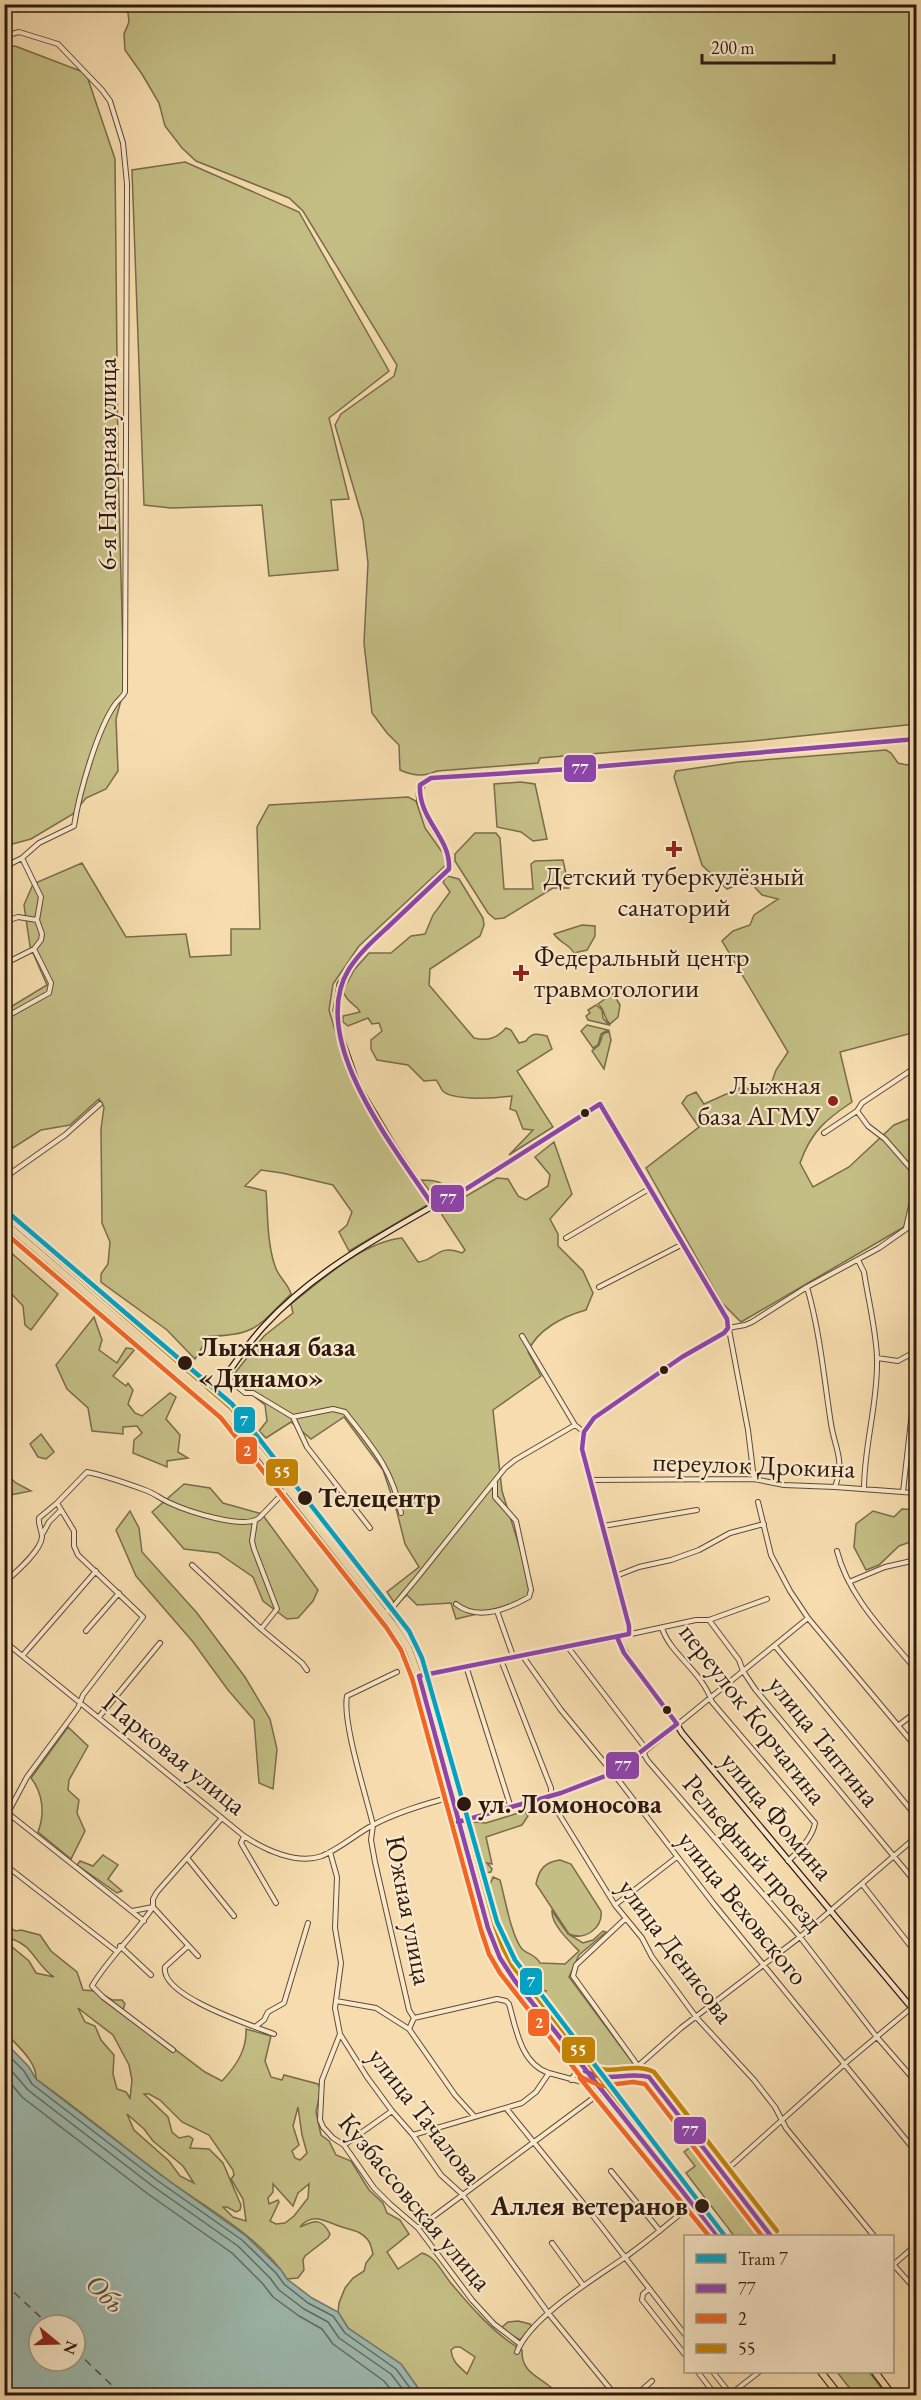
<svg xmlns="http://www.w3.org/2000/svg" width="921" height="2400" font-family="'EB Garamond',serif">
  <rect width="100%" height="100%" fill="#f6dcae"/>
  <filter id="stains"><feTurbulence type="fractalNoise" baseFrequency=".00333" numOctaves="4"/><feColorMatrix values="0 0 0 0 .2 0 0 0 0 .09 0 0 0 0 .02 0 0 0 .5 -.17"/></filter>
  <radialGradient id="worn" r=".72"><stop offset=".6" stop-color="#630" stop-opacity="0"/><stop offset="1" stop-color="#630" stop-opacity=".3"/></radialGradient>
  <path fill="#c4be85" stroke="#786c4b" stroke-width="1.5" fill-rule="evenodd" d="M127,4l789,1v719l-164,17 -212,17 -2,5 -101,8c-13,6 -24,5 -37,-1l-1,-25 -12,-12 -15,-20 -8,-70 4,-80 -5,-43 -28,-95 6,-11 53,-38 3,-11 -94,-154 -14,-13 -93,-37 -14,-13 -17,-22 -6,-23 -17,-29 -17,-24 -1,-16 5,-12z
    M15,46l71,27 29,86 3,305 6,225 -8,30 2,52 -12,18 -20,9 -13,16 -42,25 -26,7 -1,-798z
    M185,162l114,50 90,159 -60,47 20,81 -18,1 7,70 -69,6 -7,-71 -91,3 -27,-3 -12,-335z
    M886,750l5,3 7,10 9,2 9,-2v269l-76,20 12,50c-27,18 -41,30 -52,61l13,24 36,-20 45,-42 22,-9v104l-175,102 -19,-19 -76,-135 53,-41 -17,-24 5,-7 9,-4 8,12 40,-18 12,9 14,-8 6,-17 12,-18 -66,-111 11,-10 17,-6 4,-10 24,-16 -16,-4 -14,-15 -21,9 -25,-24 -28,-88 2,-6 62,-9z
    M521,782l14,2 12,55 -14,2 -12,-9 -24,-5 -3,-43z
    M408,797l8,4 9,27 20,28 2,8 -88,82 -26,38 -4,26 18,61 18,37 64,96 -80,47 -10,-19 8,-7 5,-13 -19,-27 -51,-12 -21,-3 -16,16 21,5c2,25 1,52 9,75 3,11 13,17 16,28 -32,31 -35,42 -82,42l-14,23 -28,-29 -66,-48v-8l7,-10 2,-22 -8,-19 -1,-94 3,-22 -5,-8 -29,26 -29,5 -36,23 -1,-142 43,-26 -17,-39 -6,-41 9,-21 49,-21 44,74 60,-3 4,23 41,-2v-26h29l-3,-102 12,-22z
    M475,833h21l4,5 4,51h29l-2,-25 4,-3 28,-1 6,28h-16l-49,30 -9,1 -7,-6 -33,-52v-7z
    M447,876l12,3 24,39 1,7 -4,11 -50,33 -1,16 45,53c14,3 22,1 32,-10l5,2 8,13 7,-2c6,-9 11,-7 21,-5l5,13 -35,22 36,56 -44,28 24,-25 -10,-1 -7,-18 -6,-2 2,-13c-15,2 -56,5 -68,-4 -3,-2 -5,-9 -8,-12l-12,1 -16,-16 -31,-5 -6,-11v-9l11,-9 -3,-8 -7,1 -4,-6 -20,8 -5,-4v-6l17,-4c-4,-9 -12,-7 -17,-21l11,-21 15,-17h22l20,-17 14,-2 8,-19 17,-23 -7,-10z
    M582,925l13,1v10l-8,14 -13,3c-5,-9 -14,-10 -20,-19z
    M613,993l7,12 -2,12 -8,7c-7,-6 -4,-14 -12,-20z
    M596,1005l6,5 1,8 6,7 -21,-5 -2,-4 4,-3 -2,-3z
    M587,1025l21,5 -7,4 -3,11 -5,3 -12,-17z
    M609,1031l2,9 -7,29 -12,-18 7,-6 4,-11z
    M554,1142l18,52 -22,25 8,15v12l25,25 10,22 -7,17c-22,6 -50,20 -58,42l13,24 -48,34 9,81 31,99 -11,13 -66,16 -5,-16 -34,2 -10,-10 -11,10 -9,-13 32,-25 -14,-23 -8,-32 -14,-42 -39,-53 -33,22 -20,-17 -25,16 -7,-7 8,-10 -2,-16 -30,-24v-8l29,-37 29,-23 -2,-9c31,-24 71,-62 111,-66l16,24c18,-1 19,-19 44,-9l3,-3 -23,-35 2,-6 53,-31 11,1 10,17 8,4 22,-14 2,-11 -15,-18z
    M421,1180c13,0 23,1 30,13l-14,7z
    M8,1250l50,44 -27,36 -6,-5 -2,-19 -17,-18c1,-5 3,-12 2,-17 -1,-10 -6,-11 0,-21z
    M94,1317l8,23 -3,10 18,13 9,-15 9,1 -22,27 13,10 2,-3 5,7 -5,14 7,9 7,3 28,-23 6,4 -10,22 14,16 -2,17 10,6 -21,3v6l-34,-14 1,-13 8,-7 -5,-7 -14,1v7l-31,-3 -4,-23 -21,-19 -11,-24z
    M41,1434l13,18 -8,7 -8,-2 -8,-13z
    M4,1472l12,11 15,8 -26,5z
    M184,1484l26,4 13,15 39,11 56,76 -5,11 -15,17 -11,1 -24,-18 -10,-24 -35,-24 -34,-4 -32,-37z
    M902,1509l14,1v30l-17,6 -20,19 -13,5 -12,-23 2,-23 17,-13 21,6z
    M130,1511l9,17 3,24 55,61 48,64 25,42 7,30 -4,40 -14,-6 -5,-63 -26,-30 -35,-48 -57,-66 -20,-46z
    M68,1727l20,19 -19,34 -1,10 11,10 -2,13 8,18 -14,28 -33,-27c7,-18 5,-39 -7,-54z
    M525,1811l3,5 -6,9 -36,12 6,27 -5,-1 5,6 -1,3 -6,1 -14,-48 2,-3 13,1z
    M103,1855l15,10 -10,14 14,12 -5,2 -40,-28 3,-4 13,5z
    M560,1860l11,4 30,47c2,17 -16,30 -32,23l-33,-50c3,-15 9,-22 24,-24z
    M493,1877l7,3c5,18 11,55 22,69 6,6 12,4 18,14l25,1 14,-13c-10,-10 -28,-27 -27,-40l16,23 15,9 10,-3 10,-9 3,1 -27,23 -10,22 64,86 -16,11 -13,2 -5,-6 -56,-75 3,-4 -5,-1 -24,-30 -15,-28 -13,-45z
    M5,1926l11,5 5,-1 19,5 11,16 26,21 6,18 13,1 16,9h10l3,4 -2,6 82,62 17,9c14,-15 25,-31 24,-52l25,7 -6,25 6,16 11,3 2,-5 34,9 3,5 -5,23 5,23 8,6 7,14 15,6 18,29 14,13 4,10 13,7 9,14 -22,18 11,17 24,-16c14,4 19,18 28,29 20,24 45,53 72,68 -1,26 21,26 37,45h-48l-11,-3 -11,4 -66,-1 -22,-31 -53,-36 -10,-16 1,-9 6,-15 8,-10 11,-7 2,-8 7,-9c-1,-4 -2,-10 -5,-14 -7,-10 -19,-10 -29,-14 -14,-5 -27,-14 -39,1 15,-7 22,-9 30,7l-2,4 -23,18 -2,4 1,10 -6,8 -11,1c-28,-44 -82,-71 -123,-102 -43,-32 -84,-67 -128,-98 1,-18 -20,-34 -31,-47v-91l24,20 7,12 18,4c-11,-7 -16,-17 -24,-26 -6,-8 -16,-11 -25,-15zM78,2008l35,27 16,30 3,15 -2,18 -4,-6 -9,-3 -4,-15 1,-19 -13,-15 -6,-14 -10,-4zM144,2094h5l11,6 22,22 27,13 24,35 1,5 -3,4 12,20 3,22 -13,-4 -10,-10h4l9,5 4,-2 1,-5 -18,-42 -14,-14 -19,-1 3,-9 -4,-3 -10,2 -7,-6 -4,-15zM298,2107l4,28 5,18 -7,7 -5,-2 -3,-7 7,-6 -6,-19zM127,2114l17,15 9,12 30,25 11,17 -14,-7 -11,-15 -35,-31zM273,2184l20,22 5,-13 11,-9 -1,14 -14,18 -9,7 -9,1 -6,-3 9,-19 -1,-2 -9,4 -1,-6 5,-6zM455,2347h5l15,10 -8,17c-8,-8 -15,-12 -16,-24z
    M693,2145l71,91h-30l-48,-63 9,-7 -11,-14z
    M518,2321l12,3 2,4 -12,12 -11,-6 -7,-7 6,-5z
    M837,2372h32l18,23h-32z"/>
  <path fill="#9dbaaf" stroke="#707a70" stroke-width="1.5" fill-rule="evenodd" d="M5,2042l24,25 7,12 126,97 84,60 35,34 6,9 25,19 26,14 10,16 53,36 22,31h-418zM39,2325h36v36h-36z"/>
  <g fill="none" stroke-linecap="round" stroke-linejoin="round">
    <path stroke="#656a60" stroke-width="1.5" d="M4,2051l20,20 8,13 126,97 84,59 34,33 8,11 24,19 25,13 12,17 51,36 20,27
      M4,2062l24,28 126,97 84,59 32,32 9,12 25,19 24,13 11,16 52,36 17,22
      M4,2075l18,22 126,97 84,59 31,31 10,13 26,19 23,13 11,15 51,37 12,15"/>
    <path stroke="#545148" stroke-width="1.5" stroke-dasharray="8 6" stroke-linecap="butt" d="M4,2283l45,42
      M75,2350l48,46"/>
    <g stroke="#5f4a38" stroke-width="6">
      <path id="street" d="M4,36l15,-4 39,12 44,46 8,11 13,42 4,41 -2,508c-2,5 -6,7 -9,11 -19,26 -37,91 -42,123l-35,17 -17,15 -18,9
        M4,922l14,-5 19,3
        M4,964l30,-15 7,-9 1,-6 -5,-14 4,-23 -19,-39
        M4,1018l45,-25 2,-10 -17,-34
        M857,1111l11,15 17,13 27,31 3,19 -9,39
        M824,1133l33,-22 5,-8 54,-36
        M4,1178l61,-43 35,-31
        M433,1206l33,-17 134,-85 127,215 21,111 6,49
        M566,1238l83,-49
        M858,1260l6,12c4,27 13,62 13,88 1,44 -13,85 -13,129
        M599,1287l84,-43
        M807,1287c13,45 17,91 24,137 4,25 14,35 4,63
        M522,1336l53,89 9,7
        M909,1356l7,8
        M877,1358l21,3 18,-10
        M226,1377l19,16h8l40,24 14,30 63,81
        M293,1417l40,-8 12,3c27,35 47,56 56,101
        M590,1480l164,-1 30,6 51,2 81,6
        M903,1492l13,-116
        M758,1502l13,53 19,36 18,27 108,129
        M255,1521l-3,20 2,8 23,60 -16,20
        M603,1526l94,-16
        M43,1533l6,-11 12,-12
        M837,1551c12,47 49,82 79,119
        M192,1565l69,64 41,34 5,7
        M616,1576l23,-9 32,-7 28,-10 31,-17 34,-9
        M849,1582l36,-15 31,-7
        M4,1583c11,-10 37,-32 38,-46 0,-7 -4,-12 -3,-19l18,-15
        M456,1604c22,18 52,5 73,-7l2,-7 -15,-69 -21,-24v-14
        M497,1611l16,45
        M385,1613l7,-5 25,-30 88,-110 10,-8 60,-35
        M709,1620l30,40 4,11 12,18 161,194
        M662,1628c8,26 40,43 50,74l103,121c-2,13 -17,29 -27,38
        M86,1631l33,-38
        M629,1634v-8l-47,-177c-1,-13 3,-21 12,-31l88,-61 42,-24 4,-5 17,-3 7,-3 55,-35 72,-39 37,-26
        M617,1637l79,-17h13l58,-21
        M4,1641l240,195c21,14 53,29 78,20 19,-8 34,-22 51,-31 24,-13 52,-21 78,-28
        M567,1646l76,99 2,11 3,5 152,176 76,99 40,46
        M775,1646l141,170
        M23,1655l73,-84
        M522,1655l39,55 52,63 100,130 203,249
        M501,1660l50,128v13l64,104 27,33 10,19 44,60 58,63 21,27 11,21 88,108
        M466,1666l45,142
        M397,1672l-50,24c-5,26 19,99 26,129l-2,15 4,22 34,148 5,8 -5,11 46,66 19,21
        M99,1717l61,-74
        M899,1725l17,-13
        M9,1814l135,107
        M4,1820l23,-43 51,-69 5,-13 60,-78 -65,-62 -4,-9v-15l-17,-28 30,-31c19,4 39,11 58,18 9,3 16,9 25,13 17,8 74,27 89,15l28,-29
        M458,1822l103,-29 52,-20 31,-21 164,-134
        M244,1836l-3,7 35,60
        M330,1852l7,25 -2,51 6,35 -6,45 5,26 27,43 25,34 21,24 28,40 21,19 87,120 67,82
        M188,1859l46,57
        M4,1864l112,87
        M862,1884l54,69
        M615,1905l62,-48
        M132,1911l21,-4c-18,28 -44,50 -61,79l11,11 70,53
        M625,1919l-49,46 -3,11 65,90 4,9
        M120,1946l31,29
        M188,1946l-23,21c-5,29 86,58 109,67
        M198,1956l-45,-49v-8l4,-7 65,-74
        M336,2001l40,7 33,21
        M414,2018l83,-19 9,2 3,3c7,25 12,60 40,69
        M255,2027l9,-7 4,-8 16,-9 24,-80
        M340,2034l-18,46 -2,40 3,7 10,11 11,7 30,43 16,16 28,24 54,72 22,24 26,20
        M638,2066l43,-38 119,-91 116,-100
        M571,2080l6,-9v-10
        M506,2108l77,95 103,133
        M413,2135l109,-32 14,-11 13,-19 48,13
        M344,2145l48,-34
        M611,2171l49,60
        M723,2173l126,-113 67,-56
        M418,2228l201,-149
        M552,2243l31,42
        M892,2263l24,27
        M893,2265l23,-20
        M649,2289l-6,5 -1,6 44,56
        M517,2352c13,-35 80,-75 110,-96 23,-17 44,-34 65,-52
        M698,2372l18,24
        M713,2372l19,24
        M635,2396l17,-15
        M728,2396l31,-24"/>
    </g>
    <g stroke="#2d1911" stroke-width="7">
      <path id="secondary" d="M209,1398c19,-23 35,-51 56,-73 47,-51 108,-85 168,-119l-40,-61 -35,-59 -18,-51 -4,-25 4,-26 22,-32 87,-83c8,-26 -55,-72 -18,-91l139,-9 346,-30
        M419,1676l198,-39c16,35 45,63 65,96l234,280"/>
    </g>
    <g stroke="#2d1911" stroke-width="8">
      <path id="highway" d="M4,1222l222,191 19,22 147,188 16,24 11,29 69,252 8,23 10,18 212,267
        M588,2073c21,14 40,-4 61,4l122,159
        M821,2372l19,24
        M875,2372l18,24"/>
    </g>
    <use href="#street" stroke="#f9e8ca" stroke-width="4"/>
    <use href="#secondary" stroke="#f9e8ca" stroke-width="4.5"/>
    <use href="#highway" stroke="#f6dcae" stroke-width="6"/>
    <g stroke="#f9e8ca" stroke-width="9">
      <path id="bus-1" d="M458,1822l103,-29 52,-20 64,-49 -53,-71 -7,-16
        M585,2071c24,13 40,0 64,6l122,159
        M718,2236l-203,-255 -15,-23 -12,-30 -69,-252 210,-42v-8l-47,-177 2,-17 10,-14 88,-61 42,-24 4,-5 -1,-9 -127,-215 -134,85 -33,17c-38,-58 -127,-167 -84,-237 11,-17 26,-30 40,-43 20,-19 40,-38 60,-57 2,-32 -31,-49 -29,-84l11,-7 139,-9 346,-30"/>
    </g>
    <g stroke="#f9e8ca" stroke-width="9">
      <path id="bus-2" d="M4,1232l217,186 165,209 15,23 11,28 69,252 8,24 11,19 81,104 20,9 32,-4 12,2 117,152
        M580,2078l129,158"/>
    </g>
    <g stroke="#f9e8ca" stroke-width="9">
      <path id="bus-3" d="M9,1216l222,192 167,210 17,26 11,29 69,253 8,22 9,17 78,100c21,12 43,-4 64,7l123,159
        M592,2068l132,163"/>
    </g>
    <use href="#bus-1" stroke="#8e44ad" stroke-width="4.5"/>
    <use href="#bus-2" stroke="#f26522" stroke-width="4.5"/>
    <use href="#bus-3" stroke="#c48304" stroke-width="4.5"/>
    <g stroke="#f9e8ca" stroke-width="9">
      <path id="tram-1" d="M4,1209l228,195 177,227 13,27 75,264 18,38 210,276"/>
    </g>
    <use href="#tram-1" stroke="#02a2c5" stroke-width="4.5"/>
  </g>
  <g fill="#8f2418" stroke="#f9e8ca" stroke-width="2">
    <path d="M671 840h6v6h6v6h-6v6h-6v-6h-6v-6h6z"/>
    <path d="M518 964h6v6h6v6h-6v6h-6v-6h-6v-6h6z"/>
    <circle cx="833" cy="1101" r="6"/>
  </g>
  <g fill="#2d1911" stroke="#f9e8ca" stroke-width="2">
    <circle cx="585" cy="1113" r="5"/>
    <circle cx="185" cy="1363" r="8"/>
    <circle cx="664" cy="1370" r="5"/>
    <circle cx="305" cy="1498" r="8"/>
    <circle cx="667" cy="1710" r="5"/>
    <circle cx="464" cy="1804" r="8"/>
    <circle cx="702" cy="2206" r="8"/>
  </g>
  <g text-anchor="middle" stroke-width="4.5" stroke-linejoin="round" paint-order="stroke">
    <g font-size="27" fill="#2d1911" stroke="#f9e8ca">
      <text transform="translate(107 464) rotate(-90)" y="9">6-я Нагорная улица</text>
      <text transform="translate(754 1465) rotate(2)" y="9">переулок Дрокина</text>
      <text transform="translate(753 1714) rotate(52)" y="9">переулок Корчагина</text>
      <text transform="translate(824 1741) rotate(51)" y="9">улица Тяптина</text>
      <text transform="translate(174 1754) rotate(39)" y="9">Парковая улица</text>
      <text transform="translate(777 1816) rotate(50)" y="9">улица Фомина</text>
      <text transform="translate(753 1853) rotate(49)" y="9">Рельефный проезд</text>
      <text transform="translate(743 1908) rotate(51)" y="9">улица Веховского</text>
      <text transform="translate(409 1910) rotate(79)" y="9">Южная улица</text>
      <text transform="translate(676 1951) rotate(53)" y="9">улица Денисова</text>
      <text transform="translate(425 2116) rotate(52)" y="9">улица Тачалова</text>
      <text transform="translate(415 2202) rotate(50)" y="9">Кузбассовская улица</text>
    </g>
    <g font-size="27" fill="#2d1911" stroke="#f9e8ca">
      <text x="674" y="885">Детский туберкулёзный<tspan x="674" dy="31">санаторий</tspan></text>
      <text x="534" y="966" text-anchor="start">Федеральный центр<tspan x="534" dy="31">травмотологии</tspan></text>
      <text x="821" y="1094" text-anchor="end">Лыжная<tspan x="821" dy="31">база АГМУ</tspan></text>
    </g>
    <g font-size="27" font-weight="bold" fill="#2d1911" stroke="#f9e8ca" text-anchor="start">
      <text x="198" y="1356">Лыжная база<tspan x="198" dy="31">«Динамо»</tspan></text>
      <text x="318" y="1507">Телецентр</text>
      <text x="478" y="1813">ул. Ломоносова</text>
      <text x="688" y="2215" text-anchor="end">Аллея ветеранов</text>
    </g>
    <g font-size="28" font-style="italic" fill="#545148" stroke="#f9e8ca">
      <text transform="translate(106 2293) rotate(45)" y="10">Обь</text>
    </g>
  </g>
  <g stroke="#f9e8ca" stroke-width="2">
    <rect x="563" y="754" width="34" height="29" rx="6" fill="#8e44ad"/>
    <rect x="430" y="1184" width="35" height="29" rx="6" fill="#8e44ad"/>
    <rect x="233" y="1406" width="23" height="28" rx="6" fill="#02a2c5"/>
    <rect x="235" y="1436" width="23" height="29" rx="6" fill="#f26522"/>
    <rect x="265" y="1458" width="34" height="29" rx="6" fill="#c48304"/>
    <rect x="605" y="1751" width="35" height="29" rx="6" fill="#8e44ad"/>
    <rect x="519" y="1967" width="24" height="29" rx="6" fill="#02a2c5"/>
    <rect x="527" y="2008" width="23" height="29" rx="6" fill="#f26522"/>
    <rect x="561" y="2036" width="35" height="28" rx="6" fill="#c48304"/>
    <rect x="673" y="2116" width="34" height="29" rx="6" fill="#8e44ad"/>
  </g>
  <g font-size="16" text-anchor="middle" font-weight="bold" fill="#fff">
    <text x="580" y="774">77</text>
    <text x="448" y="1204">77</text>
    <text x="244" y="1426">7</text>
    <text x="247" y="1456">2</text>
    <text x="282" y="1478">55</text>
    <text x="623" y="1771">77</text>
    <text x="531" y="1987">7</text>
    <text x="539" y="2028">2</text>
    <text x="578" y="2056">55</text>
    <text x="690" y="2136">77</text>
  </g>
  <rect width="921" height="2400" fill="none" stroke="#f6dcae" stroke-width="24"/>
  <rect x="6" y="6" width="909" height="2388" fill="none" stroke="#2d1911" stroke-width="3"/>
  <rect x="12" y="12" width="897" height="2376" fill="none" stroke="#2d1911" stroke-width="1.5"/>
  <rect x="684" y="2235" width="210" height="138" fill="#f9e8ca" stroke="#a79580" stroke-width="1.5"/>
  <rect x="696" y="2254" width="30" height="9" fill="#02a2c5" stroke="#a79580" stroke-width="1.5"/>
  <text x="738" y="2265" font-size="18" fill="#2d1911">Tram 7</text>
  <rect x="696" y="2284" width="30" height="9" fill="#8e44ad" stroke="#a79580" stroke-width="1.5"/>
  <text x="738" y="2295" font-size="18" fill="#2d1911">77</text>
  <rect x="696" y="2314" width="30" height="9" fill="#f26522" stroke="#a79580" stroke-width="1.5"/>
  <text x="738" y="2325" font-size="18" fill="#2d1911">2</text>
  <rect x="696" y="2344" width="30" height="9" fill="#c48304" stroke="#a79580" stroke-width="1.5"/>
  <text x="738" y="2355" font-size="18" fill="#2d1911">55</text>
  <g transform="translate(57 2343) rotate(109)"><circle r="28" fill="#f9e8ca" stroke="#a79580" stroke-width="1.5"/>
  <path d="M0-4.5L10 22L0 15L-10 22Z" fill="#8f2418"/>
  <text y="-9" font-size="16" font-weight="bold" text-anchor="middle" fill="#2d1911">N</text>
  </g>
  <path d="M702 54v9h132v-9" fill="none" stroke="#2d1911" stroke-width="3"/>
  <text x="711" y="54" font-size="18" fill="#2d1911" stroke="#f9e8ca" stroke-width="4.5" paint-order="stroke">200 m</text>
  <rect width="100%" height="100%" filter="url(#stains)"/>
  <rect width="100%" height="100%" fill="url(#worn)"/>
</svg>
